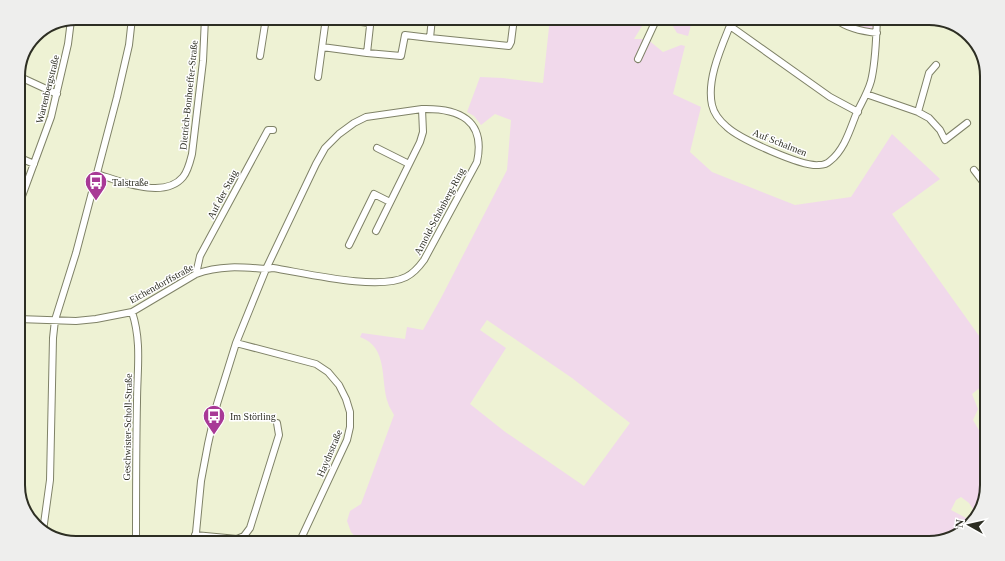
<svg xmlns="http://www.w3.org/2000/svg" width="1005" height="561" font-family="'Times New Roman',serif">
  <rect width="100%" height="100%" fill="#eef2d4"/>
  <path fill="#f1d9eb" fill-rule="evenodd" d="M550,18h97l-13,21h13l16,13 18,-7 4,1 -12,48 28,13 -11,45 22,20 83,33 56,-8 41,-63 48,45 -48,35 95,133v35l-15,12 6,15 -5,11 7,12 7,-2v55l-8,29 -6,7 -3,-1c-9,18 -23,18 -41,23h-568l-10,-11 -4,-11 3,-10 11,-7 33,-89c-2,-4 -5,-8 -6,-12 -8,-22 1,-56 -28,-66l2,-4 43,6 2,-12 16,3 18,-32 66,-128 4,-50 -16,-6 -14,11 -7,-9 -7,-4 13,-35 23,1 40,5zM487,320l85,58 58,45 -46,63 -80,-55 -34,-27 36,-56 -26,-18zM961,497l8,6 4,6 -5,10 -17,-9 5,-10z
    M673,18h20l-5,18 -11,-3 -6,-10z
    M839,18h36l-1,11 -14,-1z"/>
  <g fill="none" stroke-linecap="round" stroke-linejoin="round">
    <g stroke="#7f8267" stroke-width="8">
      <path id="minor" d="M336,18l32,5 2,3 -3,27 34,3 4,-21 25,3
        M432,18l-2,20 79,8 2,-4 3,-24
        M733,18c-10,26 -27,60 -21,87 2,9 9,17 15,22 13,12 75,40 92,38 4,0 8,-1 11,-4 15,-12 20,-32 27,-49 5,-10 11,-20 14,-31 5,-20 5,-42 6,-63
        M834,18c13,10 26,13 43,15
        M730,26l100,71 28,15
        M322,47l45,6
        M260,56l6,-38
        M638,59l19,-41
        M18,76l39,18
        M318,77l8,-59
        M866,94l52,18 11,6 11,12 5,10 22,-17
        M422,109c37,-1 64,11 55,53l-53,98c-5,7 -10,13 -18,17 -28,14 -101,-4 -133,-9l-7,1 50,-105 9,-16 14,-14 15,-11 12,-6z
        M918,112l11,-39 7,-8
        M377,148l32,16
        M18,157l16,7
        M974,170l13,17
        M97,174c23,7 67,26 86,3 5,-6 7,-15 9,-23l11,-93 2,-43
        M18,207l33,-90 17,-73 3,-24
        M376,231l44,-89 3,-10 -1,-23
        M349,245l25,-51 16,8
        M196,274l4,-18 68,-126h5
        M132,312c10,30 5,59 5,90 -1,47 -1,94 -1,141
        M18,319l58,2 20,-2 36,-7 64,-38c23,-9 46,-7 70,-5l-30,74 -19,61 -9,40 -7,37 -6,62
        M236,343l80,21 12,8 11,13 7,14 4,13v15l-3,13 -48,103
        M43,531l7,-51 3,-142 2,-18 21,-67 41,-156 12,-52 3,-27
        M195,535l42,4 7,-3 6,-8 29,-93 -2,-12"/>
    </g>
    <use href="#minor" stroke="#fff" stroke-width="6"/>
  </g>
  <defs>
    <g id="bus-pin" transform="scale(1.15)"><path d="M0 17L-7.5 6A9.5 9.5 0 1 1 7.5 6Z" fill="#a83996" stroke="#fff"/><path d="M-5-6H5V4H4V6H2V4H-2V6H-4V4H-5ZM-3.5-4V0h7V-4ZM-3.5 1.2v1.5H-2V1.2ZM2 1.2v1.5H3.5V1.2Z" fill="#fff"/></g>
  </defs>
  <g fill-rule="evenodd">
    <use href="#bus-pin" x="96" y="182"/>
    <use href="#bus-pin" x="214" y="416"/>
  </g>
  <g text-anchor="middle" stroke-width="3" stroke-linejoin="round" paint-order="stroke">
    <g font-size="10" fill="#2d2e23" stroke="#fff">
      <text transform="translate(47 89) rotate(-76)" y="4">Wartenbergstraße</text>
      <text transform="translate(188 95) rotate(-84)" y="4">Dietrich-Bonhoeffer-Straße</text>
      <text transform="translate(780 142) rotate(22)" y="4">Auf Schalmen</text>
      <text transform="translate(222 194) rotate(-62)" y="4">Auf der Staig</text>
      <text transform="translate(439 211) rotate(-62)" y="4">Arnold-Schönberg-Ring</text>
      <text transform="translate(161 283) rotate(-29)" y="4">Eichendorffstraße</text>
      <text transform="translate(127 427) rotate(-89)" y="4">Geschwister-Scholl-Straße</text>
      <text transform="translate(329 453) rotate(-67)" y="4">Haydnstraße</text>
    </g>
    <g font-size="10" fill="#2d2e23" stroke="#fff" text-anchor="start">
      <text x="112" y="186">Talstraße</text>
      <text x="230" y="420">Im Störling</text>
    </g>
  </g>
  <path d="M0 0H1005V561H0ZM76 25H929A51 51 0 0 1 980 76V485A51 51 0 0 1 929 536H76A51 51 0 0 1 25 485V76A51 51 0 0 1 76 25Z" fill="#eeeeed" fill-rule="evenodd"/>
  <path fill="none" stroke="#2d2e23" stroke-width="2" d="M76 25H929A51 51 0 0 1 980 76V485A51 51 0 0 1 929 536H76A51 51 0 0 1 25 485V76A51 51 0 0 1 76 25Z"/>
  <g transform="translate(969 525) rotate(278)" stroke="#ffffff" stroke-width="3" paint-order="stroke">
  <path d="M0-3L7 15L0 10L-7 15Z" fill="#2d2e23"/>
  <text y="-6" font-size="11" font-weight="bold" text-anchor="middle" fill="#2d2e23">N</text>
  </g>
</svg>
